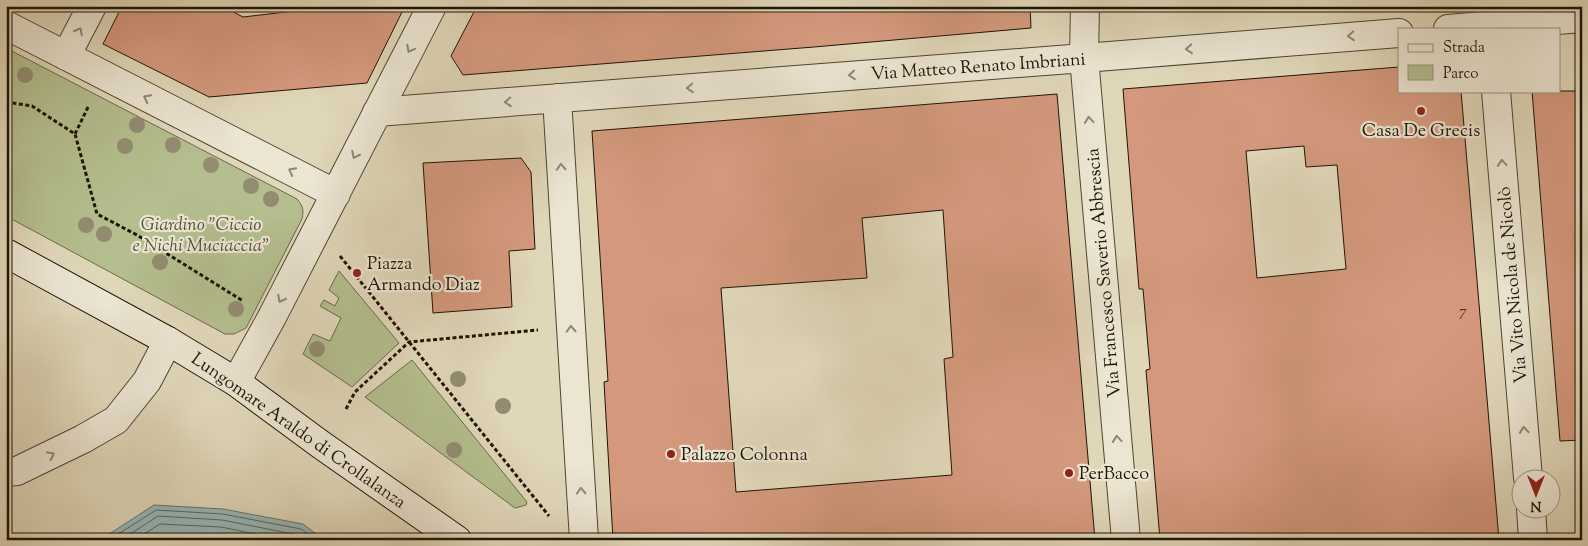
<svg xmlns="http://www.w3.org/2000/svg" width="1588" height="546" font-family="'Sorts Mill Goudy',serif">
  <rect width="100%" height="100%" fill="#e0d7b9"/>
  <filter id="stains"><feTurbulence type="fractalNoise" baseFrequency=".004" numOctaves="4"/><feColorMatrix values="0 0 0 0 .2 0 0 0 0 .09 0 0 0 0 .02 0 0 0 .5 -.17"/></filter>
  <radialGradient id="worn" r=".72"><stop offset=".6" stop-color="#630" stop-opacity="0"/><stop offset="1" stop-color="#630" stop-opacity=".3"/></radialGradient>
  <path fill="#b4be8e" stroke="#69694a" d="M6,48l291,151c6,7 7,11 5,20l-56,109 -12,6h-9l-219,-118z
    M339,271l60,72 -47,44 -49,-33 10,-20 17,7 11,-23 -21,-12 4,-6 11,6 4,-8 -10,-8z
    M412,360l115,142 -1,3 -11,3 -150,-111z"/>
  <path fill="#97b7b8" stroke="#677671" d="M154,505l69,4 80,15 21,16h-224z"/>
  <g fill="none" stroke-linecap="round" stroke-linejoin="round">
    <path stroke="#5a665f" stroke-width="1" d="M109,540l47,-30 67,4 78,15 15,11
      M121,540l37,-24 64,4 76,15 7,5
      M135,540l25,-16 61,3 63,13"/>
  </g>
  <path fill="#d4997d" stroke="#1e1406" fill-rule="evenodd" d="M122,6h100l21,11 94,-11h68l-38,77 -158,14 -106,-53z
    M477,6h80l4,2 12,-2h457l1,22 -217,19 -351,28 -12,-19z
    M1399,67v24h62l38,449h-339l-14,-170 4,-1 -7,-80h-4l-16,-200zM1304,146l2,21 31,-2 9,104 -89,9 -11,-127z
    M1532,91h50v349l-22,1z
    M1057,94l38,446h-482l-9,-158 4,-1 -16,-250zM943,210l10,147 -9,2 8,116 -216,17 -15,-204 146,-10 -5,-60z
    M521,158l10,14 4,77 -26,2 3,56 -79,6 -10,-150z"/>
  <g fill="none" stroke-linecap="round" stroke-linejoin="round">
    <g stroke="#4e4533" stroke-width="30">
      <path id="street" d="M1085,6l-1,52 42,482
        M6,25l330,169
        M1448,29l134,-11
        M66,56l26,-50
        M1496,91l32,387
        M557,98l27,442
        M377,112l707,-54 315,-25
        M236,382l36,-65 160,-311
        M6,472l11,-1 66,-32 33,-19 31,-39 21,-40
        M1531,508l2,32"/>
    </g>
    <g stroke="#1e1406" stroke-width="30">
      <path id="secondary" d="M6,253l162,88 68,41 84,62 137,96"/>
    </g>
    <path stroke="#1e1406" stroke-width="3" stroke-dasharray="4 2.5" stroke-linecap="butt" d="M6,102l26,4 43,28 22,80 40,21 106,66
      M75,134l14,-29
      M340,256l209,260
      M346,409l9,-17 54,-50 129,-12"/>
    <use href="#street" stroke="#ebe5d2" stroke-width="28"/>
    <use href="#secondary" stroke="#ebe5d2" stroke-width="28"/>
  </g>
  <g fill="#928d71">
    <circle cx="25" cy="75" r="8"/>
    <circle cx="137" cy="125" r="8"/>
    <circle cx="173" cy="145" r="8"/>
    <circle cx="125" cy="146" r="8"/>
    <circle cx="211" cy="165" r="8"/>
    <circle cx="251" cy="186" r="8"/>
    <circle cx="271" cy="199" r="8"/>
    <circle cx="86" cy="225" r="8"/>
    <circle cx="104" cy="234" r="8"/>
    <circle cx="160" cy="262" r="8"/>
    <circle cx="236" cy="309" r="8"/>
    <circle cx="317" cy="349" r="8"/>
    <circle cx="458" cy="379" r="8"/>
    <circle cx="503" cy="406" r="8"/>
    <circle cx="454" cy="450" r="8"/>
  </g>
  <defs><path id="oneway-chevron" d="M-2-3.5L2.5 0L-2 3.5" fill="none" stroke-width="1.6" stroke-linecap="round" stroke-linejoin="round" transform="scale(1.25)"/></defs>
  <g stroke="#8f8776">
    <use href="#oneway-chevron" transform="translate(79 31) rotate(-63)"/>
    <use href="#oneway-chevron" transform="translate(1351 36) rotate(175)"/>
    <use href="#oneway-chevron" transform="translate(410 49) rotate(118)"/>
    <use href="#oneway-chevron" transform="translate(1189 49) rotate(175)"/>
    <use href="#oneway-chevron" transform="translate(852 75) rotate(176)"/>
    <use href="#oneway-chevron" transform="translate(690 88) rotate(176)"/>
    <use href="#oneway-chevron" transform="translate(147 98) rotate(-153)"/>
    <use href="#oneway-chevron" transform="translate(508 102) rotate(176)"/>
    <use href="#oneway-chevron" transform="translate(1089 120) rotate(-95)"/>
    <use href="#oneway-chevron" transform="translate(355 155) rotate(117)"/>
    <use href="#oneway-chevron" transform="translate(1502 163) rotate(-95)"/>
    <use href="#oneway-chevron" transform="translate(561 167) rotate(-93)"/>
    <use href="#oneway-chevron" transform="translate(292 171) rotate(-153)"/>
    <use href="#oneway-chevron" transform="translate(281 299) rotate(117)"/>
    <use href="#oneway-chevron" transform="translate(571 329) rotate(-93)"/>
    <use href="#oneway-chevron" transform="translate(1524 430) rotate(-95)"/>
    <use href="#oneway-chevron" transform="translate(1117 439) rotate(-95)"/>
    <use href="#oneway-chevron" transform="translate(51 455) rotate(-26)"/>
    <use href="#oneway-chevron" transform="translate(581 491) rotate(-93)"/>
  </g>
  <g fill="#8f2418" stroke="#ebe5d2" stroke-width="2">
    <circle cx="1421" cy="111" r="5"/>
    <circle cx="357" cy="273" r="5"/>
    <circle cx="671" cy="454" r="5"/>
    <circle cx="1069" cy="473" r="5"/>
  </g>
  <g text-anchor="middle" stroke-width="4.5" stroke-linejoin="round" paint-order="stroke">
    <g font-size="15" fill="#4c3524">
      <text x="1463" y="316">7</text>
    </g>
    <g font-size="18" fill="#1e1406" stroke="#ebe5d2">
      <text transform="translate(978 66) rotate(-4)" y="6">Via Matteo Renato Imbriani</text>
      <text transform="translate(1103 273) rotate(-95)" y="6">Via Francesco Saverio Abbrescia</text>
      <text transform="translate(1512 285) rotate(-95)" y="6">Via Vito Nicola de Nicolò</text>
      <text transform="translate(299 430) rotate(35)" y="6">Lungomare Araldo di Crollalanza</text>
    </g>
    <g font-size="18" fill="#1e1406" stroke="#ebe5d2" text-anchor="start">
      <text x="1421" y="136" text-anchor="middle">Casa De Grecis</text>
      <text x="367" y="269">Piazza<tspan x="367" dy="21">Armando Diaz</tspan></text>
      <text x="681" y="460">Palazzo Colonna</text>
      <text x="1079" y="479">PerBacco</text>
    </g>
    <g font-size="18" font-style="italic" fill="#525036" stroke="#ebe5d2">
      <text x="201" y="230">Giardino "Ciccio<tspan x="201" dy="21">e Nichi Muciaccia"</tspan></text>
    </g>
  </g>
  <rect width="1588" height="546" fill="none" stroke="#e0d7b9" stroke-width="25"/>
  <rect x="8" y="8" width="1573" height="531" fill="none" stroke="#1e1406" stroke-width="2.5"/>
  <rect x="12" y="12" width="1563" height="521" fill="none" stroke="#1e1406"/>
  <rect x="1398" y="28" width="162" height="65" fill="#ebe5d2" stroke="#999180"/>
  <rect x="1408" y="44" width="25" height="8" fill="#ebe5d2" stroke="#999180"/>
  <text x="1443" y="52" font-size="15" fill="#1e1406">Strada</text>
  <rect x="1408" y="65" width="25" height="15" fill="#b4be8e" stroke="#999180"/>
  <text x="1443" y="78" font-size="15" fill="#1e1406">Parco</text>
  <g transform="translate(1536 494) rotate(180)"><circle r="24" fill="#ebe5d2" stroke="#999180"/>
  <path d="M0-4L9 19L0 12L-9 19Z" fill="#8f2418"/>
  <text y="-8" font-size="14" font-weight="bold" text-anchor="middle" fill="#1e1406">N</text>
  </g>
  <rect width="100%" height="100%" filter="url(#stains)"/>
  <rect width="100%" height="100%" fill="url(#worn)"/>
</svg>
